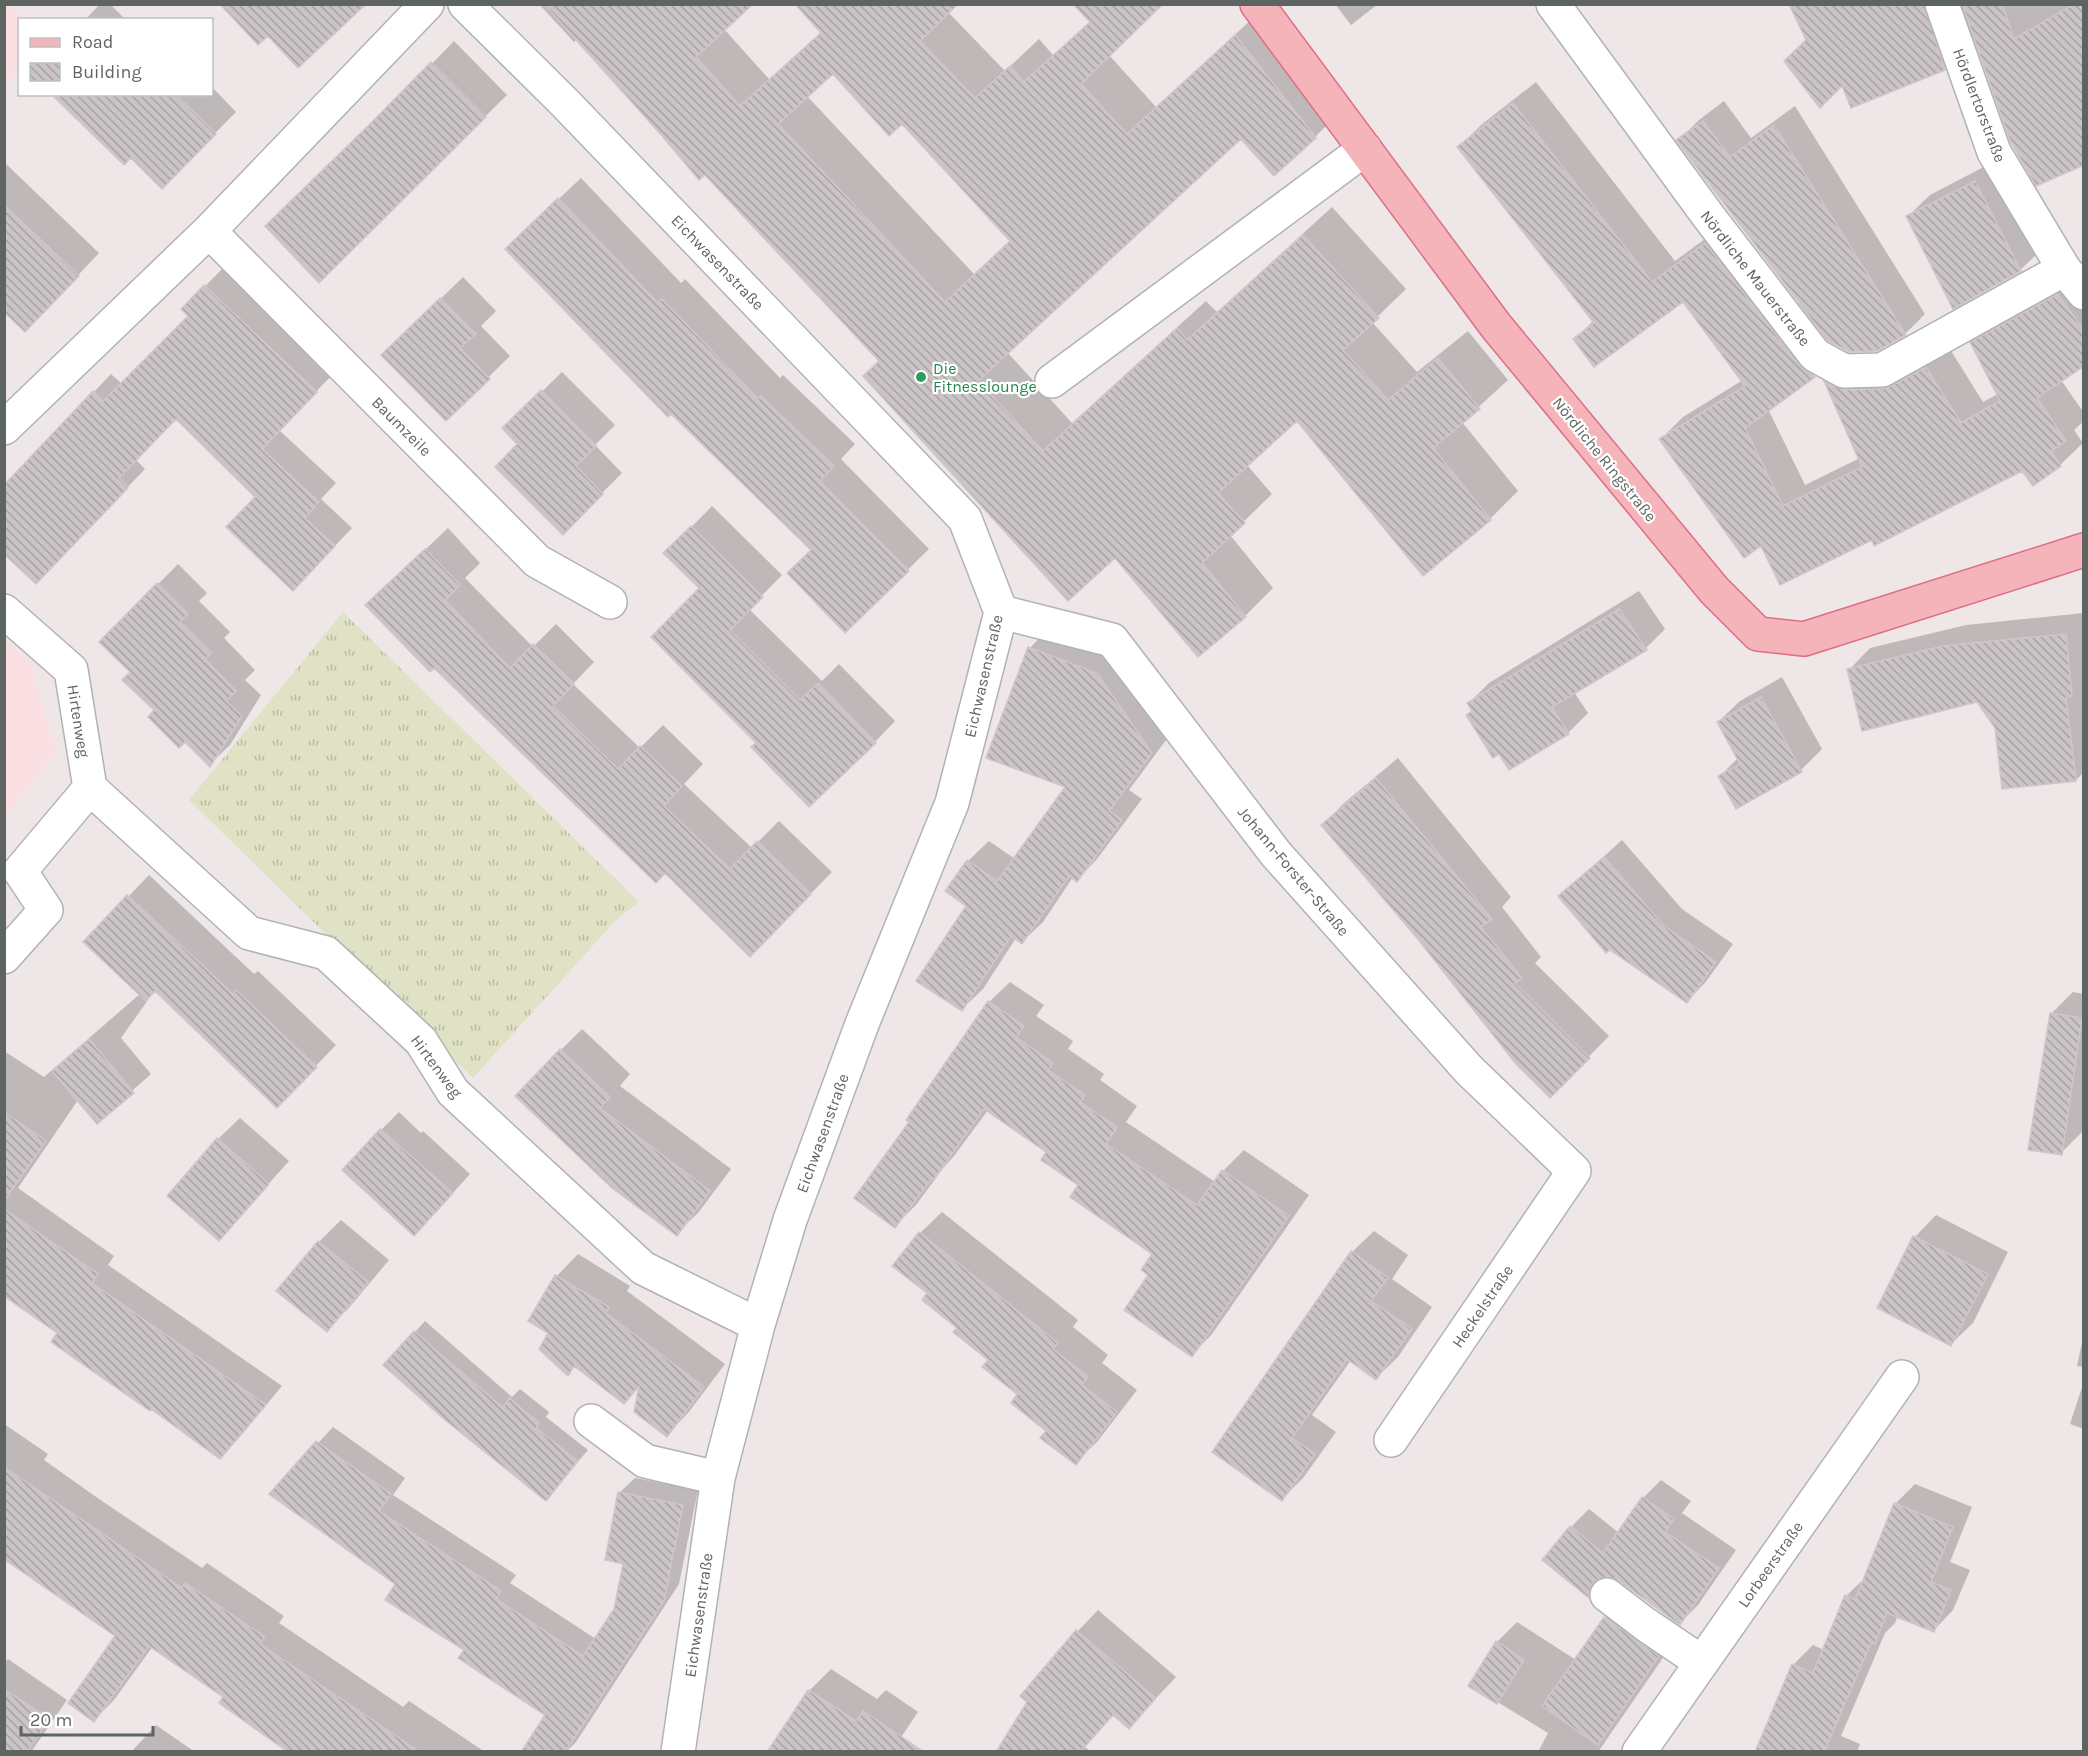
<svg xmlns="http://www.w3.org/2000/svg" width="2088" height="1756" font-family="Karla,sans-serif">
  <defs>
    <pattern id="grass-tufts" width="24" height="20" patternUnits="userSpaceOnUse" patternTransform="scale(1.5)"><rect width="24" height="20" fill="#e0e2c6"/><path d="M3 7l-1-3M5 7V3M7 7l1-3M15 17l-1-3M17 17v-4M19 17l1-3" fill="none" stroke="#b9bba4"/></pattern>
    <pattern id="building-back-hatch" width="6" height="6" patternUnits="userSpaceOnUse" patternTransform="scale(1.5)"><rect width="6" height="6" fill="#cbc4c6"/><path d="M-1 5l2 2M0 0l6 6M5-1l2 2" fill="none" stroke="#a8a3a4"/></pattern>
  </defs>
  <rect width="100%" height="100%" fill="#eee6e7"/>
  <path fill="#fadfe3" d="M8,5l20,14 -8,1 -1,48 -14,17 -1,-80z
    M5,642l26,22 25,86 -51,70z"/>
  <path fill="url(#grass-tufts)" d="M343,612l296,290 -23,18 -143,158 -284,-278z"/>
  <path fill="#0003" fill-rule="evenodd" d="M100,4h10l16,16h-41z
    M539,4h212l-27,25 45,50 52,-47 127,-20 57,59 34,-32 14,16 38,-34 70,-17 -52,51 47,52 108,-99 79,101 -28,28h-74l-234,215 65,71 134,-122 11,11 115,-105 74,82 -34,33 45,50 51,-41 40,49 -46,42 56,69 -28,28 -192,-100 -51,46 25,29 -42,41 43,53 -28,28 -130,-60 -234,-196 -304,-321 -3,3zM833,72l69,50 109,118 -37,34 -167,-178z
    M1335,4h43l-27,21z
    M1791,4h293v159l-109,-125 -31,30 -101,15 -35,-43z
    M454,41l53,54 -188,186 64,-167z
    M1536,82l139,179 53,-39 94,122 14,10 -22,21 -46,34 37,76 55,-27 -34,-76 21,-22 101,-14 35,56 15,-8 -26,-51 22,-23 90,-43v87l-23,16 23,33v8l-10,9 9,13 -23,22 -27,19 -10,-15 -151,69 -110,6 -101,-105 22,-22 60,-37 -60,-80 -108,39 19,-19 -135,-173 22,-22z
    M212,87l24,25 -74,75 -31,-31 -79,-62h160z
    M1724,101l27,37 44,-32 130,208 -20,20 -227,-193 21,-21z
    M1997,160l45,89 -22,21 -112,-54 22,-21z
    M4,162l95,91 -53,56 -42,2z
    M581,178l100,105 4,-4 95,99 3,-3 72,69 -14,15 88,90 -84,82 -32,-81 -285,-322z
    M223,268l111,105 -55,57 57,53 -15,16 31,29 -41,43 -54,-74 -81,-80 -40,43 9,9 -91,95 40,-172 17,-18 11,10 68,-68 -7,-7z
    M463,277l33,34 -15,15 29,30 -64,63 -63,-64z
    M562,372l53,53 -20,20 27,28 -59,59 -43,-88 -15,-16z
    M712,506l70,69 -33,34 73,72 17,-17 56,57 -20,21 -117,1 -57,-155 -35,-35z
    M448,528l32,35 -15,15 68,69 23,-23 38,38 -21,22 67,64 23,-23 40,39 -19,20 68,64 27,-27 53,51 -60,61 -383,-349z
    M178,564l29,29 -8,8 31,31 -6,6 31,32 -10,10 16,15 -31,50 -20,19 -54,-54 -24,-38 -31,-30z
    M1639,591l26,38 -19,19 -72,44 14,21 -20,20 -69,19 -30,-49 20,-20z
    M2084,613v159l-8,8 -79,-53 -19,-27 -129,-30 21,-22 96,-23z
    M1050,627l68,25 54,80 -43,58 13,9 -45,60 -20,21 -4,-3 -30,45 -21,20 -6,-4 -33,51 -21,20 7,-103 -1,-45 21,-20 26,18 52,-72 -79,-30 42,-109z
    M1782,677l40,72 -21,21 -81,6 18,-18 -20,-36 22,-21z
    M1398,758l113,139 -9,10 39,50 -6,6 74,73 -59,60 -227,-271 20,-21z
    M1622,840l60,69 51,35 -28,39 -18,18 -127,-105z
    M149,875l105,99 4,-3 78,74 -59,61 -122,-116 -9,9 2,1 -27,38 30,36 -54,48 -19,-22 -60,88 96,68 -6,9 174,121 -44,53 -18,18 -161,-125 -55,-37v-244l40,26 96,-83 -55,-52z
    M1010,982l34,23 -8,11 37,25 -5,8 36,25 -4,6 37,26 -11,16 89,60 8,-11 21,-21 65,45 -97,139 -20,21 -42,-80 4,-21 -74,-69 -32,-34 -60,-41 -34,46 -10,11 -28,38 -21,21 16,-105 78,-119z
    M2073,992l11,2v132l-1,5 -22,22 -10,-139z
    M582,1029l48,45 -10,12 111,83 -33,44 -22,21 -115,-184z
    M399,1112l22,21 2,-2 47,43 -38,42 -51,-86z
    M240,1118l49,43 -70,78 -1,-100z
    M942,1212l136,108 -5,7 35,28 -6,8 35,27 -40,52 -22,21 -84,-104 -62,-66 -9,-60z
    M1936,1215l72,37 -35,71 -22,21 -72,-36 36,-71z
    M341,1220l48,40 -41,49 -22,21 -47,-39 40,-49z
    M1374,1231l34,24 -16,24 40,28 -34,50 -22,21 -25,-18 -39,55 24,17 -33,46 -21,21 -68,-48 138,-199z
    M578,1254l52,32 -3,5 98,73 -37,49 -21,22 -27,-49 -16,16 -48,-37 -8,8 -18,-40 -20,-13 27,-44z
    M425,1321l87,76 8,-8 29,23 -3,5 42,33 -42,49 -161,-134z
    M2084,1333v34l-7,-1z
    M2084,1381v48l-14,-5z
    M4,1424l44,30 -4,6 55,39 103,69 5,-5 77,53 -5,7 55,37 69,47 6,-6 76,51h-174l-86,-55 -72,-51 -39,54 -20,20 23,-84 -113,-79z
    M333,1427l72,51 -12,17 123,80 -6,8 86,56 19,-29 9,-48 -5,-69 16,-15 63,12 -19,94 -103,158 -10,10h-14l-5,-38 -81,-64 -69,-66 -126,-90z
    M1661,1480l30,21 -9,12 54,37 -38,55 -18,18 -61,-44 -13,-4v3l-17,18 -45,-37 27,-32 18,-18 30,24 24,-35z
    M1915,1484l57,23 -22,55 20,8 -17,40 -19,20 -36,-15 -3,8 -10,10 -44,103 19,8 -3,8h-104l4,-4 36,-83 20,-20 11,5 22,-54 20,-19 29,-73z
    M1626,1597l52,39 -80,116h-60l10,-19 -78,-48 27,-43 20,-20 59,38 30,-42z
    M1098,1610l78,67 -47,50 -15,-13 -29,33 7,5h-94l31,-50 -7,-6 56,-65z
    M8,1659l59,41 -36,52h-27v-89z
    M831,1669l46,30 9,-9 32,22 -27,40 -117,-8 35,-53z
    M156,1725l39,27h-64z"/>
  <path fill="url(#building-back-hatch)" stroke="#d2c5c8" stroke-width="1.5" fill-rule="evenodd" d="M220,4h146l-68,64 -30,-32 -10,9z
    M544,4h209l-57,53 44,49 81,-73 -26,-29h163l-38,37 55,57 35,-32 14,16 66,-60 -17,-18h90l-82,80 46,50 108,-99 81,103 -42,38 -33,-37 -263,242 65,70 134,-123 10,12 116,-105 76,83 -36,32 45,50 50,-42 42,51 -47,39 58,72 -68,56 -126,-155 -79,72 27,30 -43,40 44,54 -48,40 -83,-99 -47,43 -205,-225 16,-15 -174,-186 -6,5 -36,-43zM833,74l56,62 13,-12 108,117 -65,61 -167,-178z
    M1789,4h135l21,66 -94,38 -9,-22 -22,22 -36,-47 22,-21z
    M1962,4h40l12,35 60,-35h10v161l-48,21 -26,-45z
    M431,62l55,55 -167,166 -54,-57 105,-102z
    M51,94h124l41,40 -54,55 -31,-31 -7,7z
    M1513,103l139,179 53,-39 95,123 15,11 -70,51 38,78 79,-39 -38,-86 20,9 38,-1 9,-3 35,-19 35,56 39,-22 -30,-59 88,-48 26,37v35l-47,32 29,43 -15,10 10,15 -28,20 -11,-15 -148,75 -2,-6 -92,45 -19,-39 -17,12 -85,-119 86,-53 -62,-84 -89,65 -21,-28 21,-16 -137,-176z
    M1703,121l27,36 44,-32 132,210 -29,16 -28,1 -22,-12 -151,-200z
    M1975,181l46,90 -68,38 -47,-93z
    M558,198l100,105 4,-4 96,100 3,-3 73,70 -14,15 89,90 -64,62 -58,-60 24,-23 -140,-136 -3,3 -163,-168z
    M4,205l75,71 -54,56 -21,-20z
    M204,285l113,107 -55,57 57,53 -14,16 30,28 -42,45 -67,-64 29,-30 -79,-78 -57,59 9,10 -92,96 -32,-30v-69l89,-94 10,10 85,-85 -7,-7z
    M440,298l36,36 -16,14 30,31 -44,42 -65,-66z
    M541,390l55,56 -20,20 27,28 -40,41 -68,-68 22,-23 -15,-16z
    M691,526l72,71 -33,33 70,70 18,-17 58,60 -67,64 -58,-60 5,-4 -105,-106 48,-49 -36,-35z
    M425,549l35,36 -15,15 65,68 23,-24 41,40 -21,22 65,63 22,-23 42,40 -18,20 66,63 27,-28 54,53 -61,63 -85,-84 -9,10 -222,-215 -4,4 -65,-67z
    M157,583l31,31 -8,8 32,31 -7,6 31,32 -10,10 16,15 -32,51 -25,-25 -6,6 -31,-31 6,-7 -32,-30 8,-8 -31,-30z
    M1619,609l28,41 -95,57 17,27 -60,36 -10,-16 -6,4 -27,-43 6,-4 -5,-8z
    M2066,634l6,62 -6,1 10,84 -74,8 -7,-61 -18,-26 -115,29 -15,-62 96,-23z
    M1028,647l69,26 55,80 -43,58 13,9 -45,62 -8,-6 -47,68 -11,-8 -49,75 -46,-30 50,-75 -21,-15 22,-31 30,21 68,-94 -79,-29z
    M1761,697l41,75 -66,37 -18,-33 22,-12 -23,-42z
    M1376,778l116,141 -11,8 41,51 -7,5 75,75 -40,40 -34,-34 -99,-126 -96,-113z
    M1604,857l60,69 52,36 -29,41 -77,-53 -4,3 -48,-57z
    M127,895l106,99 3,-4 81,77 -40,41 -122,-117 -9,10 -63,-59z
    M988,1001l36,25 -8,11 37,26 -5,7 37,25 -5,7 37,25 -11,17 91,61 25,-35 67,46 -97,141 -68,-47 24,-35 -7,-5 11,-16 -82,-57 8,-12 -37,-25 5,-8 -62,-43 -50,70 -2,-1 -37,50 -41,-30 55,-76 -3,-2z
    M2050,1013l32,5 -20,137 -34,-5z
    M89,1039l45,54 -37,31 -45,-53z
    M560,1049l50,48 -10,11 110,83 -33,45 -65,-48 -97,-92z
    M4,1112l42,29 -42,60z
    M380,1129l73,64 -39,43 -72,-66z
    M217,1138l52,46 -50,57 -52,-45z
    M4,1209l94,65 -6,9 174,122 -46,54 -69,-50 -1,2 -99,-69 6,-9 -53,-37z
    M919,1232l139,111 -5,6 35,28 -6,8 35,27 -41,53 -36,-27 6,-7 -35,-28 6,-9 -35,-27 6,-7 -35,-28 4,-4 -35,-28 5,-7 -35,-27z
    M1913,1236l75,38 -37,72 -74,-38z
    M318,1241l50,41 -41,50 -51,-41z
    M1351,1251l37,27 -17,23 41,28 -36,51 -29,-21 -55,79 23,16 -33,47 -70,-49z
    M555,1275l54,32 -3,6 98,74 -37,50 -33,-25 5,-26 -15,18 -50,-38 -6,10 -29,-27 9,-16 -20,-12z
    M414,1331l89,77 6,-10 30,25 -3,5 42,33 -32,40 -101,-81 -62,-55z
    M316,1441l75,53 -12,17 122,80 -5,8 87,57 31,-47 9,-45 -18,-4 13,-68 65,13 -19,96 -99,151h-44l24,-37 -87,-57 6,-8 -79,-50 10,-16 -126,-90z
    M4,1467l178,121 3,-5 80,54 -5,7 160,108h-132l-69,-49 4,-6 -74,-51 -55,76 -26,-19 47,-67 -111,-77z
    M1642,1497l32,22 -9,13 54,36 -39,57 -62,-45 -8,-3 -10,1 -7,5 -4,9v6l-47,-38 28,-34 33,27z
    M1894,1503l59,24 -22,55 20,8 -17,42 -47,-19 -12,31 -4,-1 -47,109h-69l37,-88 21,9 32,-78 10,5z
    M1604,1617l55,39 -61,89 -56,-39z
    M1076,1630l80,68 -27,31 -16,-14 -33,37h-84l31,-50 -7,-6z
    M1496,1641l28,19 -27,44 -29,-18z
    M4,1689l46,30 -23,33h-23z
    M808,1690l48,31 7,-10 61,41h-157z"/>
  <g fill="none" stroke-linecap="round" stroke-linejoin="round">
    <g stroke="#afb4b2" stroke-width="36">
      <path id="minor" d="M465,4l100,99 400,416 36,93 -49,191 -90,221 -72,196 -32,105 -40,153 -40,274
        M1553,4l156,213 106,138 29,16 38,-1 182,-101
        M1942,4l52,148 70,117 20,24
        M209,231l328,330 73,41
        M1052,381l313,-232
        M4,428l205,-197 218,-227
        M4,611l67,59 19,118 159,145 77,20 95,88 32,51 190,176 115,57
        M1001,612l111,28 164,214 193,216 105,101 -183,269
        M4,957l42,-47 -26,-39 70,-83
        M591,1421l54,40 73,17
        M1607,1595l38,29 56,38
        M1639,1752l263,-375"/>
    </g>
    <g stroke="#df6e85" stroke-width="36">
      <path id="major" d="M1257,4l239,322 218,264 44,44 46,5 280,-89"/>
    </g>
    <use href="#minor" stroke="#fff" stroke-width="33"/>
    <use href="#major" stroke="#f4b4ba" stroke-width="33"/>
  </g>
  <circle fill="#2e9e5b" stroke="#fff" stroke-width="2" cx="921" cy="377" r="6"/>
  <g text-anchor="middle" stroke-width="4.5" stroke-linejoin="round" paint-order="stroke">
    <g font-size="16" fill="#5e6462" stroke="#fff">
      <text transform="translate(1980 105) rotate(69)" y="6">Hördlertorstraße</text>
      <text transform="translate(718 262) rotate(46)" y="6">Eichwasenstraße</text>
      <text transform="translate(1756 278) rotate(52)" y="6">Nördliche Mauerstraße</text>
      <text transform="translate(402 426) rotate(45)" y="6">Baumzeile</text>
      <text transform="translate(1605 459) rotate(51)" y="6">Nördliche Ringstraße</text>
      <text transform="translate(983 676) rotate(-77)" y="6">Eichwasenstraße</text>
      <text transform="translate(79 721) rotate(81)" y="6">Hirtenweg</text>
      <text transform="translate(1294 871) rotate(50)" y="6">Johann-Forster-Straße</text>
      <text transform="translate(437 1066) rotate(53)" y="6">Hirtenweg</text>
      <text transform="translate(822 1133) rotate(-70)" y="6">Eichwasenstraße</text>
      <text transform="translate(1482 1306) rotate(-56)" y="6">Heckelstraße</text>
      <text transform="translate(1770 1564) rotate(-55)" y="6">Lorbeerstraße</text>
      <text transform="translate(698 1615) rotate(-82)" y="6">Eichwasenstraße</text>
    </g>
    <g font-size="16" fill="#27864d" stroke="#fff" text-anchor="start">
      <text x="933" y="374">Die<tspan x="933" dy="18">Fitnesslounge</tspan></text>
    </g>
  </g>
  <rect width="2088" height="1756" fill="none" stroke="#5e6462" stroke-width="12"/>
  <rect x="18" y="18" width="195" height="78" fill="#ffffff" stroke="#bfc1c0" stroke-width="1.5"/>
  <rect x="30" y="38" width="30" height="9" fill="#f4b4ba" stroke="#bfc1c0" stroke-width="1.5"/>
  <text x="72" y="48" font-size="18" fill="#5e6462">Road</text>
  <rect x="30" y="63" width="30" height="18" fill="url(#building-back-hatch)" stroke="#bfc1c0" stroke-width="1.5"/>
  <text x="72" y="78" font-size="18" fill="#5e6462">Building</text>
  <path d="M21 1726v9h132v-9" fill="none" stroke="#5e6462" stroke-width="3"/>
  <text x="30" y="1726" font-size="18" fill="#5e6462" stroke="#ffffff" stroke-width="4.5" paint-order="stroke">20 m</text>
</svg>
